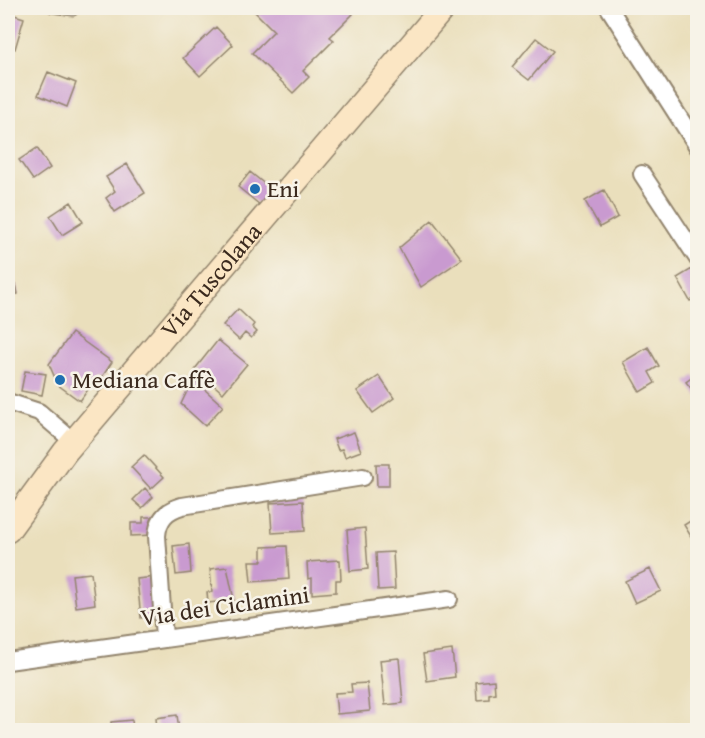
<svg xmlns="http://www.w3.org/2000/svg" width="705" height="738" font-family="'Gentium Book Plus',serif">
  <rect width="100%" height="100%" fill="#f7f3e8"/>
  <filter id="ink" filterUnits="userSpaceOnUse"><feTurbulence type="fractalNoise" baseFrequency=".0167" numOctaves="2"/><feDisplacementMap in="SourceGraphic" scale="12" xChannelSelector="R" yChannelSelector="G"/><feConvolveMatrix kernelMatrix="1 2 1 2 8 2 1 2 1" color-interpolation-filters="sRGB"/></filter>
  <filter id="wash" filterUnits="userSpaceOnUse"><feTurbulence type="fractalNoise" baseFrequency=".008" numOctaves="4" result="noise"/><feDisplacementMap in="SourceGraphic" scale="24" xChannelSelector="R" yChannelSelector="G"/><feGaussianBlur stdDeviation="1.35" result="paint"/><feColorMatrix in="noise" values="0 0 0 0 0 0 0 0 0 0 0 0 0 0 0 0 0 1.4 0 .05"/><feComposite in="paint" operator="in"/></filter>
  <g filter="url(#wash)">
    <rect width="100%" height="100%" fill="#eadfbc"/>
    <g id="blocks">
      <path fill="#c99ad0" d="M259,8h88l6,6 -23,23 4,3 -31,31 6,6 -16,16 -41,-40 22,-22 -19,-19z
        M8,13l16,5 -9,31 -7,-3z
        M216,27l17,18 -33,31 -17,-18z
        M536,38l17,13 -24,29 -17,-13z
        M48,72l28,11 -9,24 -29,-12z
        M37,148l13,20 -17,12 -14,-20z
        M127,164l18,29 -30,19 -9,-14 9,-7 -9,-14z
        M250,172l22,18 -12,15 -22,-18z
        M604,190l14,27 -18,10 -15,-26z
        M71,202l12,20 -21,13 -12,-19z
        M432,220l30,39 -41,28 -22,-39z
        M692,269l6,10v18l-8,4 -13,-23z
        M16,284l2,10 -8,2 1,6 -3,1v-17z
        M238,309l16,15 -2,3 5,5 -6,6 -6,-5 -6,7 -16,-15z
        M72,333l40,29 -12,18 -4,-2 -16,23 -22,-16 -9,-21z
        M218,340l29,24 -24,29 -28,-24z
        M648,347l11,19 -10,6 6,11 -15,9 -17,-30z
        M25,371l21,3 -4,21 -21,-4z
        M379,376l15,22 -21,15 -16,-22z
        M694,376l4,5v16l-12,-15z
        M193,379l30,27 -18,20 -24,-22z
        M354,432l7,19 -16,6 -3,-8 -4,1 -4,-11z
        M144,455l20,22 -13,12 -20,-22z
        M376,464h13v22h-12z
        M145,488l8,9 -11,11 -9,-8z
        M303,501l2,30 -33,2 -2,-30z
        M698,516v25l-3,2 -11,-18z
        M143,517h10l1,18 -23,1v-13h12z
        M365,528l3,41 -18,2 -3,-41z
        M189,544l2,29 -15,2 -3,-29z
        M287,546l2,33 -38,3 -2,-21h13v-14z
        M393,552l2,37 -17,1 -2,-37z
        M340,560l1,20h-5v12l-24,2v-16l-4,1 -1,-17z
        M227,567l7,33 -26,3 -1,-11h5l-2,-23z
        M650,569l11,22 -26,12 -10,-22z
        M91,573l4,31 -19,3 -4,-32z
        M155,577l4,39 -18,2 -4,-39z
        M452,650l3,27 -28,4 -4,-27z
        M399,658l4,45 -18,2 -5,-45z
        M494,680l1,13 -6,1v5l-12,1 -1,-18z
        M367,683l3,28 -33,3 -2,-21 17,-1 -1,-8z
        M177,715l2,15h-22l-1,-12z
        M132,720l1,10h-22v-8z"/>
    </g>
  </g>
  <g filter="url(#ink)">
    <use href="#blocks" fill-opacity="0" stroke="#92846d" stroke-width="1.5"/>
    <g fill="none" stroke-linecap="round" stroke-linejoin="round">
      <g stroke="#92846d" stroke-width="11">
        <path id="lane" d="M52,8l21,3"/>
      </g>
      <g stroke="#92846d" stroke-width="20">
        <path id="street" d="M609,8l89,139
          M642,174l56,85
          M8,402l31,10 35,30
          M164,638l-7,-102c1,-17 10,-26 25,-30l181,-29
          M8,661l441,-62"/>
      </g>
      <g stroke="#92846d" stroke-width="27">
        <g id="secondary">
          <path id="s1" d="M8,530l57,-78 378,-444"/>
        </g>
      </g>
      <use href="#lane" stroke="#fff" stroke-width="8"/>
      <use href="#street" stroke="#fff" stroke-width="16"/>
      <use href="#secondary" stroke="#fbe6c4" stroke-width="24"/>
    </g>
  </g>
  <g fill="#1f6fb2" stroke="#f7f3e8" stroke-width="2">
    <circle cx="255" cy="189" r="6"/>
    <circle cx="60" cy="380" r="6"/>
  </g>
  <g text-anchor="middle" stroke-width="5" stroke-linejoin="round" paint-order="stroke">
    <g font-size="24" fill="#3b2a1e" stroke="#f7f3e8" text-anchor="start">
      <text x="267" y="197">Eni</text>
      <text x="72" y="388">Mediana Caffè</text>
    </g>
    <g font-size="24" fill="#3b2a1e" stroke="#f7f3e8">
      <text dy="8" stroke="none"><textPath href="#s1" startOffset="322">Via Tuscolana</textPath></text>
      <text transform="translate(225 606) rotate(-8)" y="8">Via dei Ciclamini</text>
    </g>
  </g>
  <rect width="705" height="738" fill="none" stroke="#f7f3e8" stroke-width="30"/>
</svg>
